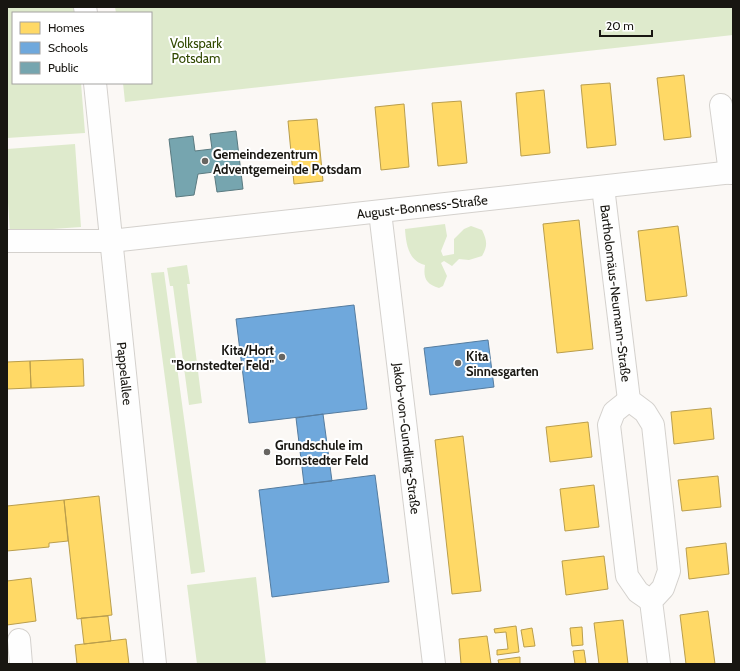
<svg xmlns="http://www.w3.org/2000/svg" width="740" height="671" font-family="Cabin,sans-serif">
  <rect width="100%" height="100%" fill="#fbf8f5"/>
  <path fill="#deeacc" d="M7,7h69v6h-63v70h68l4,50 -78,5z
    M115,7h618v28l-608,67 -2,-19h28v-70h-35z
    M75,144l6,83 -71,5 -3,-44v-39z
    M445,224l2,12 -6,15 2,5 11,-2v-15l10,-10 7,-3 11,4c5,10 6,16 0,26l-13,4 -10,-1 -7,7 -8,-5 -3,2 6,13 -4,10 -4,2c-13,-4 -16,-10 -14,-23 -17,-4 -19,-22 -20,-36z
    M187,265l3,19h-3l15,119 -13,2 -16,-119h-3l-3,-18z
    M164,272l41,300 -14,2 -40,-301z
    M256,577l10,87h-69l-10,-79z"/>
  <path fill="#ffd966" stroke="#ba9e4c" d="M684,75l7,62 -27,3 -7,-62z
    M610,83l6,62 -29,3 -6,-63z
    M544,90l6,63 -29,3 -5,-63z
    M461,101l6,62 -29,3 -6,-63z
    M404,104l5,63 -28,3 -6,-63z
    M317,119l6,62 -29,3 -6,-63z
    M579,220l14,129 -36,4 -14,-129z
    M678,226l9,70 -41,5 -8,-70z
    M83,359l1,27 -53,2 -1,-27z
    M30,361l1,27 -24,1v-27z
    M711,408l3,31 -40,5 -3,-32z
    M588,422l4,35 -42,5 -4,-35z
    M463,436l18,155 -29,3 -17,-154z
    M718,476l3,31 -39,4 -4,-31z
    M594,485l5,42 -34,4 -5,-42z
    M99,496l13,119 -35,4 -13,-119z
    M64,500l4,41 -19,2v4l-42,4v-45z
    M726,543l3,31 -40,5 -3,-31z
    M604,556l4,33 -42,6 -4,-34z
    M31,578l5,43 -29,4v-44z
    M708,611l7,53h-29l-6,-49z
    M108,616l3,25 -27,3 -3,-26z
    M623,620l5,44h-29l-5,-41z
    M516,626l3,26 -22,3v-5l11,-1 -2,-17 -11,1 -1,-4z
    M582,627l1,18 -11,1 -2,-18z
    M532,628l3,18 -11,1 -3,-17z
    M487,636l4,28h-30l-2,-25z
    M126,639l3,25h-52l-2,-19z
    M584,650l2,14h-11l-2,-13z
    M520,657v7h-21l-1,-4z"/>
  <path fill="#6fa8dc" stroke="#557c9f" d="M354,305l13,104 -118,14 -13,-104z
    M488,340l6,47 -64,8 -6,-47z
    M323,414l9,67 -28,3 -8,-66z
    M375,475l14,107 -117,15 -13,-107z"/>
  <path fill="#76a5af" stroke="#5a7a80" d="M236,131l7,58 -26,3 -3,-20 -16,2 -4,21 -18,2 -7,-58 24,-3 2,15 17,-2 -2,-15z"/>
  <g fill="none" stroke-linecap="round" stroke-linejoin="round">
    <g stroke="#d4d1cd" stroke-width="24">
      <g id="minor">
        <path d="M85,7l1,6"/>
        <path id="s1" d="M95,83l60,581"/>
        <path d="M721,105l9,68"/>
        <path id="s2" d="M603,187l26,213 16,12 8,13 16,146 -6,17 -12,13 8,63"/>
        <path id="s3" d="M380,212l54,452"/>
        <path id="s4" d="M7,241h104l622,-69"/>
        <path d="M629,400l-15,12 -5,13 18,151 11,16 13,9"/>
        <path d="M19,640l2,24"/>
      </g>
    </g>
    <use href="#minor" stroke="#fefefe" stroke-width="22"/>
  </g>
  <g fill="#676561" stroke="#fff" stroke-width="1.5">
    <circle cx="205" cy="161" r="4"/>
    <circle cx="282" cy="357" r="4"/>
    <circle cx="458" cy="363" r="4"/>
    <circle cx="267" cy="452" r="4"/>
  </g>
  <g text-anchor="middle" stroke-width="4" stroke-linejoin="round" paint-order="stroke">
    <g font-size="13" fill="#314900" stroke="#fff">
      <text x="196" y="48">Volkspark<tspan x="196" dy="15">Potsdam</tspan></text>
    </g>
    <g font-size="13" font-weight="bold" fill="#181611" stroke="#fff" text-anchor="start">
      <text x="213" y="159">Gemeindezentrum<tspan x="213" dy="15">Adventgemeinde Potsdam</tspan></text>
      <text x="274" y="355" text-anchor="end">Kita/Hort<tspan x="274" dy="15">"Bornstedter Feld"</tspan></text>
      <text x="466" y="361">Kita<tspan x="466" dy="15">Sinnesgarten</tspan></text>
      <text x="275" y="450">Grundschule im<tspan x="275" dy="15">Bornstedter Feld</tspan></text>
    </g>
    <g font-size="13" fill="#181611" stroke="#fff">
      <text dy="5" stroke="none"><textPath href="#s4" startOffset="417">August-Bonness-Straße</textPath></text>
      <text dy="5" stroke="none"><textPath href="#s2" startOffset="107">Bartholomäus-Neumann-Straße</textPath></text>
      <text dy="5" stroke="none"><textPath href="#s1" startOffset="292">Pappelallee</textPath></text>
      <text dy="5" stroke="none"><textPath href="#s3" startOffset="228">Jakob-von-Gundling-Straße</textPath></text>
    </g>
  </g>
  <rect width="740" height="671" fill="none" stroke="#181611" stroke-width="16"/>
  <rect x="12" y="12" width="140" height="72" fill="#ffffff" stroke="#a3a2a0"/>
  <rect x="20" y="22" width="20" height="12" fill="#ffd966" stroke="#a3a2a0"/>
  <text x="48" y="32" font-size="12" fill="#181611">Homes</text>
  <rect x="20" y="42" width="20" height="12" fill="#6fa8dc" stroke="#a3a2a0"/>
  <text x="48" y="52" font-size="12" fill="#181611">Schools</text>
  <rect x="20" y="62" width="20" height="12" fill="#76a5af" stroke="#a3a2a0"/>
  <text x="48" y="72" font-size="12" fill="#181611">Public</text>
  <path d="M600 30v6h52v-6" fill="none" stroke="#181611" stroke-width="2"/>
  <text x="606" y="30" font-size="12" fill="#181611" stroke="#ffffff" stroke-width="3" paint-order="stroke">20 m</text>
</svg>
